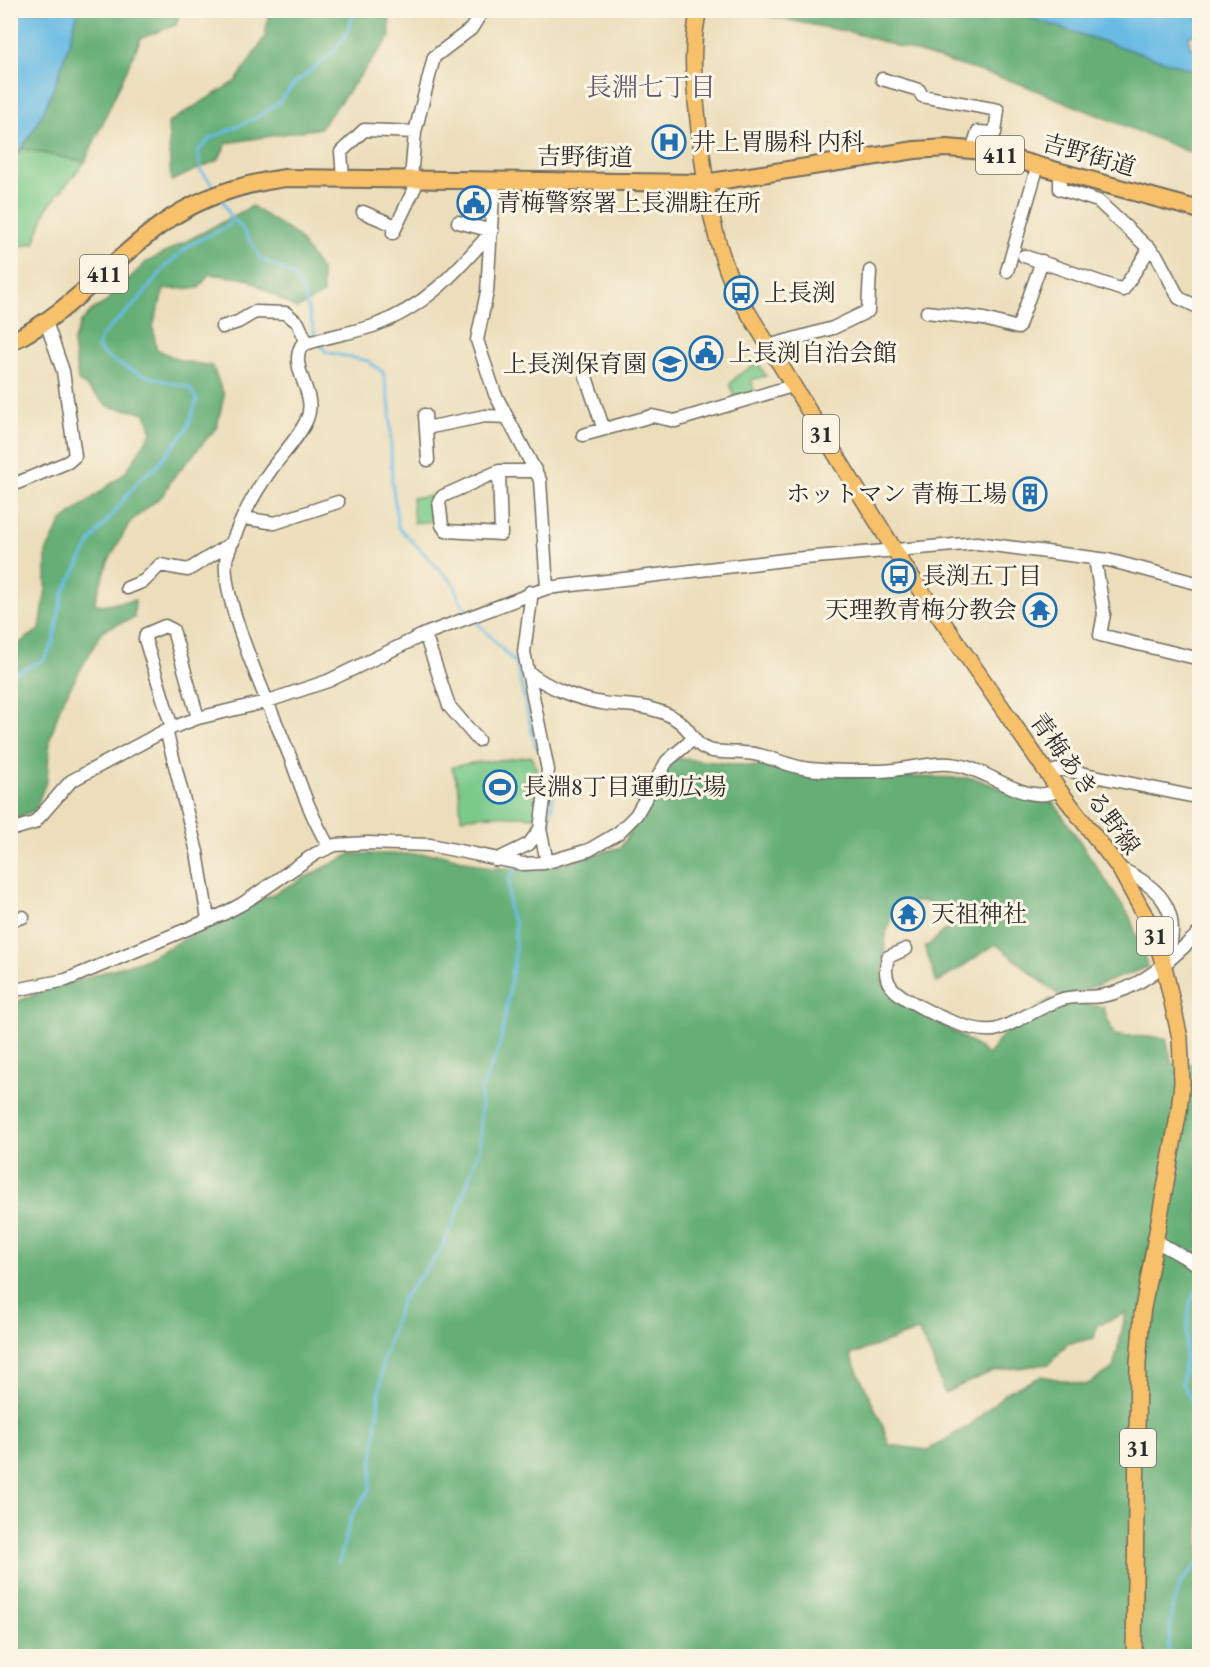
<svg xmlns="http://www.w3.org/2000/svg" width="1210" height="1667" font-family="'EB Garamond','Noto Serif JP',serif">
  <rect width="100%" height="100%" fill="#fcf5e5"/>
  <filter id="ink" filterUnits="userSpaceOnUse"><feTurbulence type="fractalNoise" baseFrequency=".0167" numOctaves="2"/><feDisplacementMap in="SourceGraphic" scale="12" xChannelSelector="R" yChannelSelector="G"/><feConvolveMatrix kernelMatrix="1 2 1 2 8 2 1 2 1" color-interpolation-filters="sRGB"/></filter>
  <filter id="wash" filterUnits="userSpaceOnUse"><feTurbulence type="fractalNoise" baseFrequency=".008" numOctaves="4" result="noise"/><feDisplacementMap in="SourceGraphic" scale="24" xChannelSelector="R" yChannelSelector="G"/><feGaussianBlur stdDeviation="1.35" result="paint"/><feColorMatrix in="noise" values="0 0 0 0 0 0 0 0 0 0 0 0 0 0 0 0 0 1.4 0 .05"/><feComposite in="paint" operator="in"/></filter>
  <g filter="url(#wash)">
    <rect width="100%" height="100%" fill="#ecdebb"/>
    <path fill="#7cca8a" stroke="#547a5a" stroke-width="1.5" d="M22,149l63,13 -38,46 -13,35 -23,6v-88z
      M758,363l8,13 -15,4 4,13 -20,6 -5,-15 8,-9z
      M435,495l2,26 -23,2 -2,-25z
      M531,756l12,28 -5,33 -49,-2 -28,3 -2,-28 -7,-23c27,-7 51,-6 79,-11z"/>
    <path fill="#65ae76" stroke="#486c50" stroke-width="1.5" fill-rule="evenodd" d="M269,10l120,1 1,26 -70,91 -93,15 -9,17 -47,21 -3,-58 68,-42 29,-44z
      M1008,10l191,62v84l-181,-73 -164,-50 -112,-22z
      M78,11h102l-4,14 -35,13 -56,124 -63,-13 37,-74z
      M252,206l45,30 24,34 2,24 -27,15 -48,-30 -39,-5 -10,14 -35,1 -11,37 3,23 26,12 30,5 12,29 -7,32 -45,52 -9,16 -33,27 -22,40 -14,41 7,2 34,-5 -1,18 -31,12 -42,74 -11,35 -3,40 -12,31 -24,11v-172l29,-20 6,-40v-37l16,-31 63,-48 27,-41 -6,-19 -36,-6 -32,-27 -5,-37 7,-19 12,-14 13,-7 40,-40z
      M675,758l172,18 127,2 50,19 30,6 75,112 19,52 -86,31 -66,-54 -59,39 -12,-35 33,-29 -34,-18 -29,4 -9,28 -4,50c32,29 72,45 106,72l15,-20 47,-36 53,8 11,28 52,3 6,26h27v592h-1188l-1,-651 32,-14 104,-32 205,-105h90l49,14h57l74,-21zM1126,1313l-13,56 -27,16 -44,-9 -35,16 -38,34 -41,24 -39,-5 -6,-19 -33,-71 68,-24 13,25 13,37 49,-22 56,-7 18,-20 27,-6 3,-13z"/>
    <path fill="#69bbe4" stroke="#4a7388" stroke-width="1.5" d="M13,11h65c-13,49 -32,112 -67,150l-1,-137z
      M1008,11h191v21l-10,5 1,10 9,4v21z"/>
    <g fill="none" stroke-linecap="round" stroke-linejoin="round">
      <path stroke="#69bbe4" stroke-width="3" d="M216,188l-15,-17 -3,-20 13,-13 45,-20 22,-15 17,-20 38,-30 12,-17 10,-26
        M231,217l11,11 18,30 33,17 10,17 13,45
        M320,343l6,9 42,9 15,11 7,35 2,74 6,46 56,57 6,17 9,12
        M475,620l41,44 19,80 4,5
        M10,675l34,-15 9,-17 10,-50 29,-53 48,-61 15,-11 32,-39 10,-29 -8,-13c-31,-7 -68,-16 -91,-38l3,-13 35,-33 31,-38 23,-20 38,-19 3,-9 -9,-18
        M545,832l4,-3 6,-47 -3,-16
        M1200,1284l-10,19 -8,81 18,32
        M339,1563l12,-46 19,-28 13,-130 19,-60 37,-46 16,-33 25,-74 1,-54 20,-51 14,-86v-31l-6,-12v-33l8,-12
        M1168,1656l4,-48 10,-27 18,-19"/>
    </g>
  </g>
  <g filter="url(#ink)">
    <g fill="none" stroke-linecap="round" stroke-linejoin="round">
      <g stroke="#6f6a5d" stroke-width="15">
        <path id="minor" d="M882,79l37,11 3,6 76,14 -3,23 -17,-1 -6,17
          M1060,172v17l38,12 59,55 22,42 21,10
          M343,178l-2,-26 23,-22 51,2
          M411,179l4,-47 19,-75 37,-28 12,-19
          M494,180l-7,112 -10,48 18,54 45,86 7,108
          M363,212l33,14
          M393,233l26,-54
          M1024,256l99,34 27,-42
          M1007,271l31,-106
          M927,312l57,7 34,9 24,-67
          M222,327l16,-5 17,-10 31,1 12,10 9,20
          M768,346l65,-18 35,-17 2,-40
          M586,377l17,50
          M425,415l3,45
          M426,428l59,-12 21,1
          M583,435l69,-19 23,5 117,-35
          M499,471l2,63 -55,-3 -4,-6 -3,-24 4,-5 56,-25h37
          M10,486l58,-24 7,-6 -12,-85 -17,-49
          M244,518l31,5 63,-21
          M1095,559l9,55 -4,21 100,24
          M127,588l17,-7 16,-16 28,5 45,-28
          M530,592l1,7 -7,53 24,118 -8,59 7,33
          M425,634l24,72 29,34
          M527,671c20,16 49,28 75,32 16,3 33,1 49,6 13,3 27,9 36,20 8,11 11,19 26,22 14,2 28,1 41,3 17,3 32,11 49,14 23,4 49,3 73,3 27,1 54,-11 81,-6 35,5 67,42 102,25
          M172,728l-27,-89 1,-5 19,-8 8,4 25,88
          M166,730l31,122 11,67
          M1048,773l13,-4 139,29
          M10,830l24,-7 37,-42 95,-51 32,-12 67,-16 63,-21 97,-47 122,-46 246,-29 184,-16 131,17 92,24
          M329,847c-17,-29 -27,-57 -38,-88 -15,-39 -75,-166 -64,-203 10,-29 25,-60 43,-85 12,-17 29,-33 37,-52 11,-26 -18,-48 -6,-73 23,-10 48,-12 72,-20 53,-19 83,-54 119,-95l-34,-9
          M496,860l33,-16 11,-15
          M1119,868c44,20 64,45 47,94
          M10,920l13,-3
          M906,949l-18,8c-6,22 1,32 20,43 20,12 67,36 90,29 22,-8 41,-22 62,-29 13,-5 28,-2 41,-4 40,-6 71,-38 99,-64
          M10,991l56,-11 157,-66 19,-10 73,-50 20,-9 32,-2 63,2 93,19 21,-1 45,-13 29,-17 18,-18 31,-54 25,-21
          M1154,1240l46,26"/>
      </g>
      <g stroke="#6f6a5d" stroke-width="18">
        <path id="major" d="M699,10c-10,40 -4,80 0,120 7,60 13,111 39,166l167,271 154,223 60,78 34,62 11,36 16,72 2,44 -3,29 -37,203 -4,49 -4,293"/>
      </g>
      <g stroke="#6f6a5d" stroke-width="20">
        <path id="highway" d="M10,342c60,-28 99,-80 152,-118 36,-26 79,-40 123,-46l420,5 210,-33 32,-2 37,3 216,59"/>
      </g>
      <use href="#minor" stroke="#fff" stroke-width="12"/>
      <use href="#major" stroke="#f7c06b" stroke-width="15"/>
      <use href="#highway" stroke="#f7c06b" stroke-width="16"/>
    </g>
  </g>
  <defs>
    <g id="hospital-ring" transform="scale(1.725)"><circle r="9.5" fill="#fcf5e5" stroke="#1f6fb2" stroke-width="1.5"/><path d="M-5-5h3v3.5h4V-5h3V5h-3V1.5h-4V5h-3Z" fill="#1f6fb2"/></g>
    <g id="civic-ring" transform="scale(1.725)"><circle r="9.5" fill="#fcf5e5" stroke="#1f6fb2" stroke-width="1.5"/><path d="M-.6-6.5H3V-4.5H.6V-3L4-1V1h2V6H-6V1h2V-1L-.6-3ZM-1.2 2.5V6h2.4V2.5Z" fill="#1f6fb2"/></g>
    <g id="bus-ring" transform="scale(1.725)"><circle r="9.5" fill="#fcf5e5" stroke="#1f6fb2" stroke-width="1.5"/><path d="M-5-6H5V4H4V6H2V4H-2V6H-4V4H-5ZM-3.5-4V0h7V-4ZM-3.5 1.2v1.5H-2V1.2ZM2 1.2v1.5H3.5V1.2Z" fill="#1f6fb2"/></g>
    <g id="school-ring" transform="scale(1.725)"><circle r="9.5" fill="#fcf5e5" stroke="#1f6fb2" stroke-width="1.5"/><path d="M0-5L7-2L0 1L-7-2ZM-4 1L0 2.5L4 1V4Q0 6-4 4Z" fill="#1f6fb2"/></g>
    <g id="building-ring" transform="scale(1.725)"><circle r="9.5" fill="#fcf5e5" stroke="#1f6fb2" stroke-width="1.5"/><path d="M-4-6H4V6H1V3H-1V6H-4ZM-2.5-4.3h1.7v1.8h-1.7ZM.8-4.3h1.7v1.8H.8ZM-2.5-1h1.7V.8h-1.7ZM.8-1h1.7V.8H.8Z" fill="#1f6fb2"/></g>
    <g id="temple-ring" transform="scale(1.725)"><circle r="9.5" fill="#fcf5e5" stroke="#1f6fb2" stroke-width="1.5"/><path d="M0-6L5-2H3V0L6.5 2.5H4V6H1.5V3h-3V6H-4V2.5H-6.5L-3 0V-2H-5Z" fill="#1f6fb2"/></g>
    <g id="stadium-ring" transform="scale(1.725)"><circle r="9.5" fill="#fcf5e5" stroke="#1f6fb2" stroke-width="1.5"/><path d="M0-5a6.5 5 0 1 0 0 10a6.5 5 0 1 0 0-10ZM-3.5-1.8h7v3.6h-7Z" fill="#1f6fb2"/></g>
  </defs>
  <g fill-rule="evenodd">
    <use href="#hospital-ring" x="669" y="142"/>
    <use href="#civic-ring" x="474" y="203"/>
    <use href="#bus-ring" x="741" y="293"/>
    <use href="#civic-ring" x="706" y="353"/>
    <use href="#school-ring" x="670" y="364"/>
    <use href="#building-ring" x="1030" y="494"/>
    <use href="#bus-ring" x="899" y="576"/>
    <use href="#temple-ring" x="1040" y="610"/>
    <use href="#stadium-ring" x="500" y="787"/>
    <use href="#temple-ring" x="908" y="914"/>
  </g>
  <g text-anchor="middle" stroke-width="6" stroke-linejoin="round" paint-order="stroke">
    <g fill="#fcf5e5" stroke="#6a6863" stroke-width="1.5">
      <rect x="976" y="136" width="48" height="38" rx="4.5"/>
      <rect x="80" y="255" width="48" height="38" rx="4.5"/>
      <rect x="803" y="415" width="36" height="38" rx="4.5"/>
      <rect x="1137" y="917" width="36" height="38" rx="4.5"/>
      <rect x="1120" y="1429" width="36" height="38" rx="4.5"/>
    </g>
    <g font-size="22" font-weight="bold" fill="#2b2b2b">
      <text x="1000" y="163">411</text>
      <text x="104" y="282">411</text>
      <text x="821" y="442">31</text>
      <text x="1155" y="944">31</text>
      <text x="1138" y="1456">31</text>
    </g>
    <g font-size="24" fill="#2b2b2b" stroke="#fcf5e5" text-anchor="start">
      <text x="692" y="150">井上胃腸科 内科</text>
      <text x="497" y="211">青梅警察署上長淵駐在所</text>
      <text x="764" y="301">上長渕</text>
      <text x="729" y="361">上長渕自治会館</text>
      <text x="647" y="372" text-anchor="end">上長渕保育園</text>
      <text x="1007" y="502" text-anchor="end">ホットマン 青梅工場</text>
      <text x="922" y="584">長渕五丁目</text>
      <text x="1017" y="618" text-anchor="end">天理教青梅分教会</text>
      <text x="523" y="795">長淵8丁目運動広場</text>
      <text x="931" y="922">天祖神社</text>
    </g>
    <g font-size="24" fill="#2b2b2b" stroke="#fcf5e5">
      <text transform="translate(1089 155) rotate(16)" y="8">吉野街道</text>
      <text transform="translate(585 157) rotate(1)" y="8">吉野街道</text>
      <text transform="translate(1085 784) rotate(54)" y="8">青梅あきる野線</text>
    </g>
    <g font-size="26" fill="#61586d" stroke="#fcf5e5">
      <text x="651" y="96">長淵七丁目</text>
    </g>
  </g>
  <rect width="1210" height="1667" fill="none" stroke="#fcf5e5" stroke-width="36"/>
</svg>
